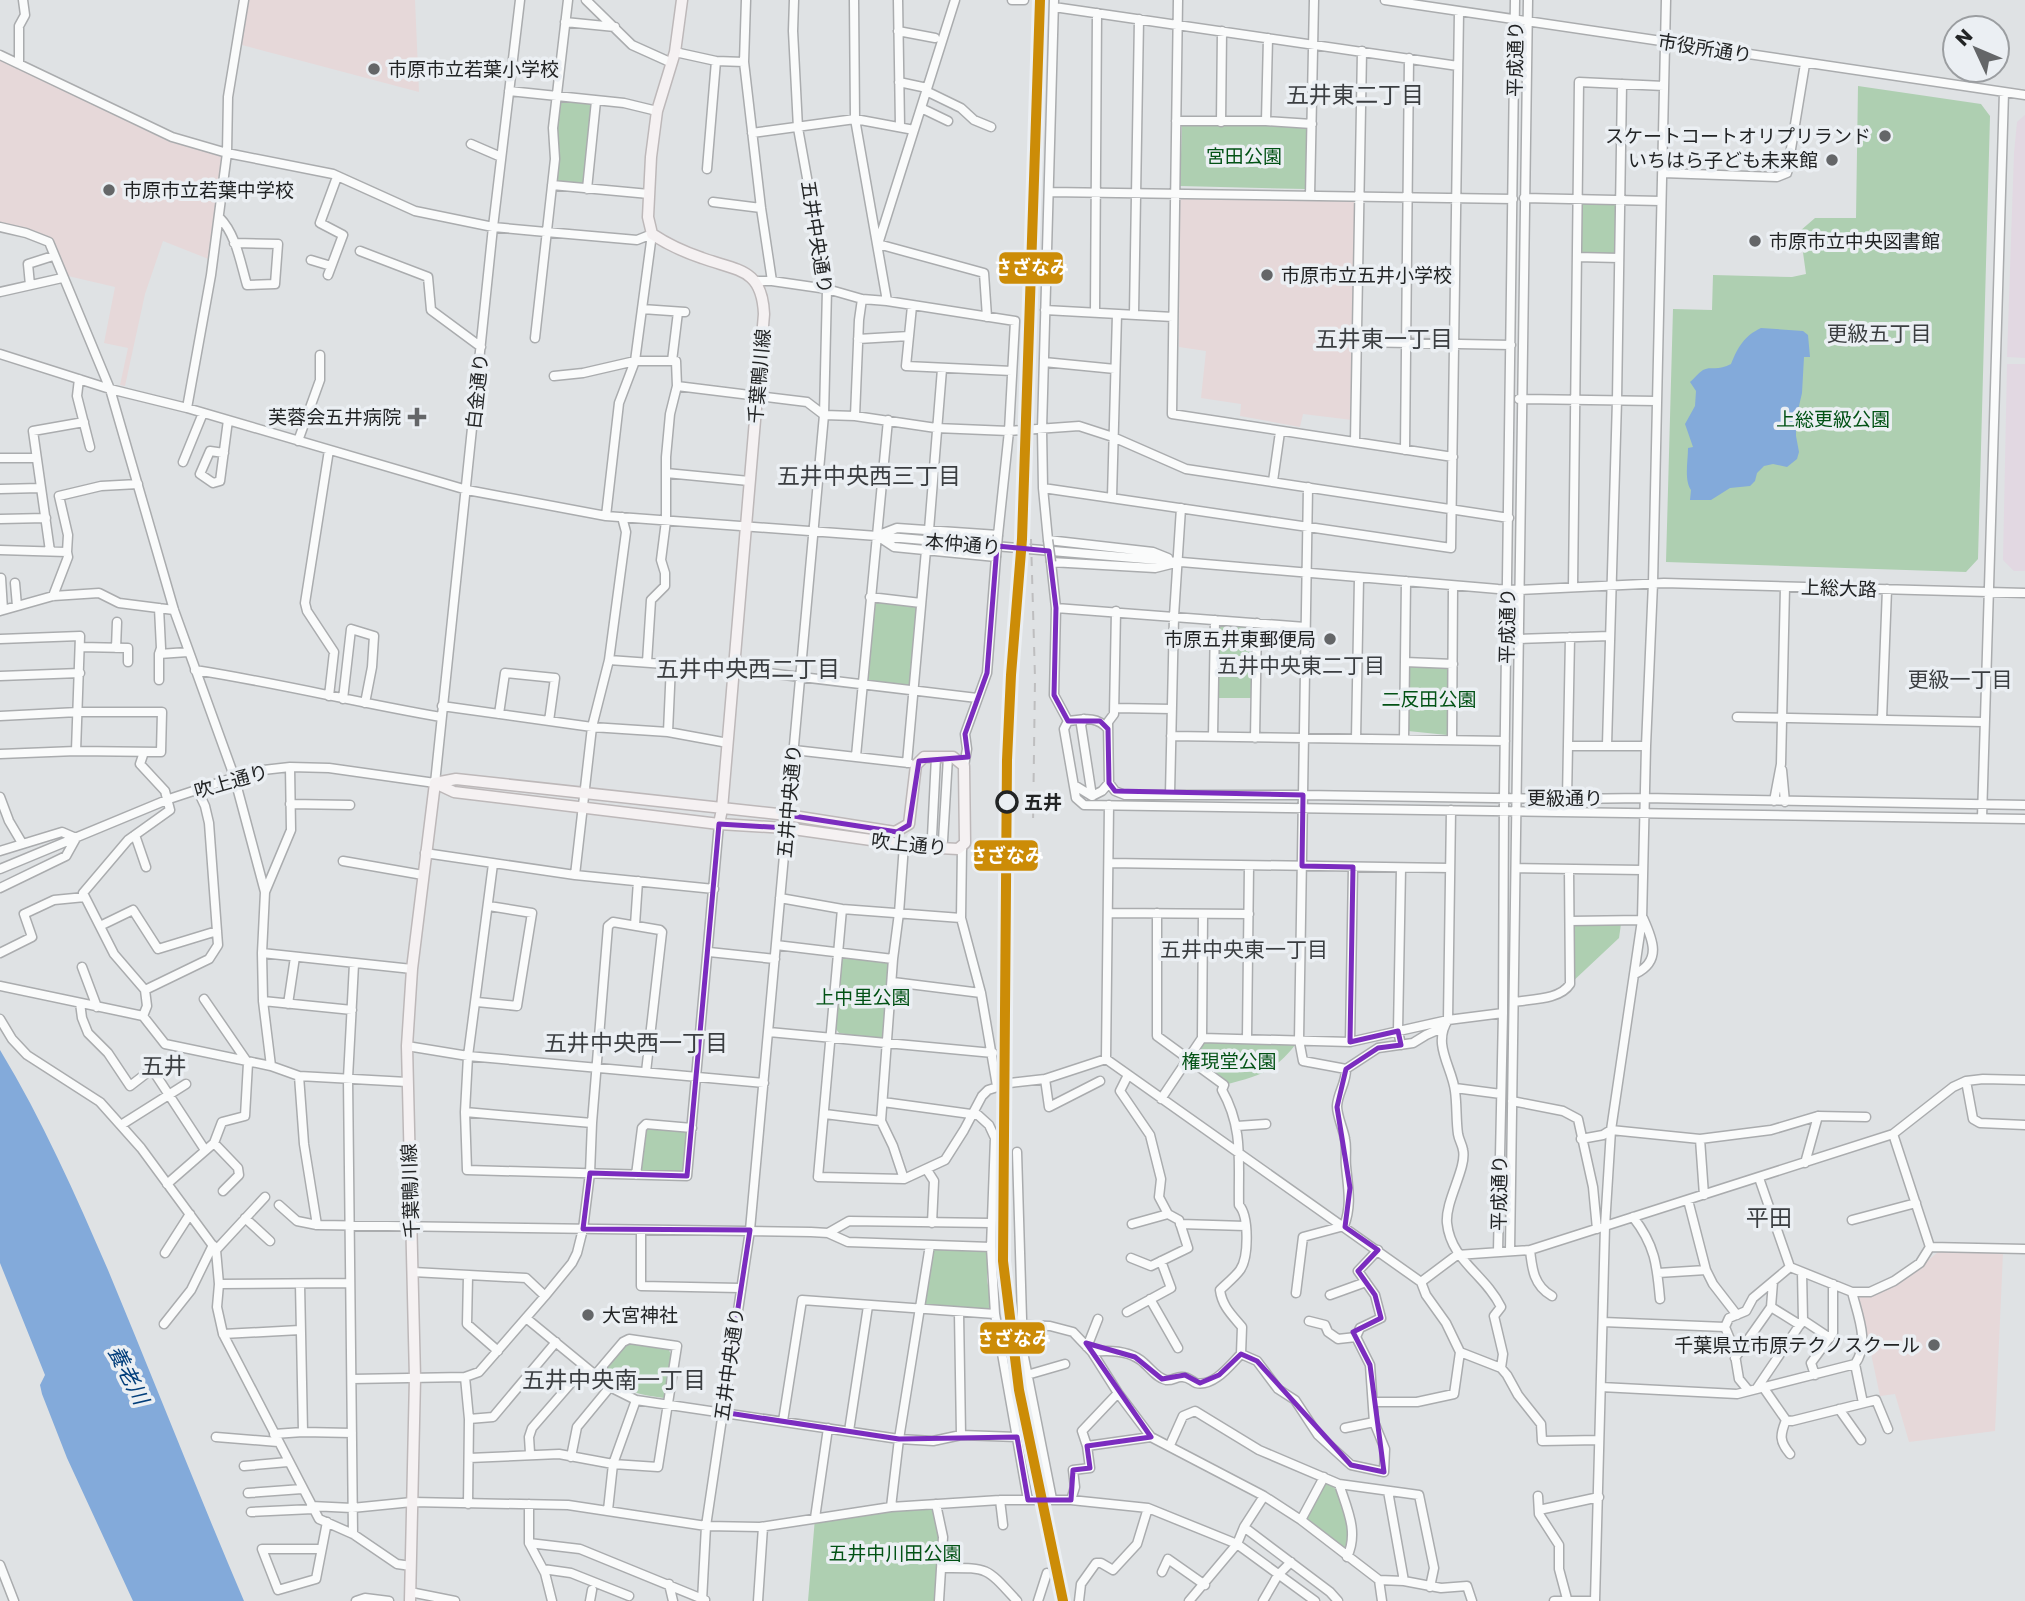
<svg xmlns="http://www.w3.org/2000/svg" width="2025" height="1601" font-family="Poppins,'Noto Sans JP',sans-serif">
  <rect width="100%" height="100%" fill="#dfe2e4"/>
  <path fill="#e2d8e2" d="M2025,115v243l-18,-1 7,-204 3,-31z
    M2007,364h18v207h-11l-11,-11z"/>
  <path fill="#e6d8d9" d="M248,0h167l4,92 -177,-47z
    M0,59l170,83 52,14 -11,104 -48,-19 -18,53 -20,92 -5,-1 8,-37 -24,-5 11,-56 -47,-11 -15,-35 -26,-12 -27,-5z
    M1184,197l166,2 6,5 -4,216 -49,-6 -3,13 -60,-11 1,-12 -40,-6 5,-47 -27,-4 1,-147z
    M1938,1252l65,1 -8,178 -86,11 -14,-48 -15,2 -21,-99 26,-7 27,-16z"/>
  <path fill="#aecfb1" d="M1858,86l123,18 9,12 -12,443 -12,13 -300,-10 7,-253 39,1 1,-35 79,2 14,-3 -6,-43 15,-13h41z
    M563,100l28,4 3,3 -11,78 -26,-2 -2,-3v-51l4,-27z
    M1182,123l123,3 2,4v56l-2,3 -125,-3z
    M1582,203h32l4,3 -3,47h-32l-3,-3v-46z
    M875,602l43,5 -7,80 -43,-5z
    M1219,624l34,2v72h-35z
    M1413,664l35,1 2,3v64l-3,3 -39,-4 2,-64z
    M1570,921l51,3 -2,14 -49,46z
    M846,957l41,5 3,3 -6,69 -4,5 -41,-6 -3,-4 6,-69z
    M1202,1038l97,2c-24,32 -38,35 -75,45l-35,-27z
    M648,1127l39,4 -2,39 -3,2 -39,-1 -4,-3 5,-37z
    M933,1248l54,3v29l5,26 -4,4 -64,-6z
    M629,1343l40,7 2,5 -7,43c-23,-3 -42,-7 -61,-22v-5l21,-25z
    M1327,1483l9,6c7,17 17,40 11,59h-6l-35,-25v-6l17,-31z
    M936,1504l7,33 -4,64h-131l7,-83z"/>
  <path fill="#83aada" d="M1761,328l42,3 5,4 2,22h-6l-2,36 -6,26v17l3,16 -2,7 -10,8 -14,-3 -9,2 -7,7 -2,8 -5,5 -20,2 -19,12h-21l1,-10c-7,-10 -3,-29 -3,-42l5,-1 -8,-23 10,-18 1,-15 -6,-9c4,-3 8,-9 13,-12 7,-4 16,1 28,-6 7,-17 13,-28 30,-36z
    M0,1050c42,69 76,146 108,220 46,110 89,221 136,331h-111l-66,-143 -25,-64 -2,-9 5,-10 -45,-112z"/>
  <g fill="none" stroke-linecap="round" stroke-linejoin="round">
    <g stroke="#aaacae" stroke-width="11">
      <path id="minor" d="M586,0l46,45 40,18
        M746,0l-2,62 17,146 11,73
        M854,0l1,119 32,182
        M898,0l2,126
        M955,0l-77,244 106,29 3,44
        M1012,0h12
        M1054,0l-12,429 1,59 5,52 105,12 15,6
        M1178,0l-6,414 281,43
        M1385,0l640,95
        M1054,7l404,59
        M565,22l50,5
        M898,31l37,7
        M675,52l41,9 28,1
        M0,55l172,82 55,16 106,21 82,37 78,16 53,5 91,8 15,-6 -17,127 -16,42 -13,113
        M19,64v-38l6,-11 -2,-15
        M899,82l28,6
        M509,91l115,12 33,8
        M926,91l35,17 13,12 17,7
        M921,108l27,13
        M1176,121h90l46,3
        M1266,121l2,-83
        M1221,122l1,-91
        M752,133l103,-14 59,11
        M471,144l30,13
        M707,169l9,-108
        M1663,173l114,4 10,-4 18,-109
        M552,185l97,9
        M587,189l9,-88
        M1049,192l464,7
        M1310,196l4,-196
        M1524,198l137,3
        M713,202l48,6
        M219,217c17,17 21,44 28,68l28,-1 3,-40 -44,-1
        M0,227l26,6 23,9 61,147 64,221 60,166 31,116 -3,61 1,48 8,65
        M360,251l68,26 3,33 50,37
        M1577,257l42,1
        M311,260l20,6
        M328,275l15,-40 -23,-12 17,-46
        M756,281h16l55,8 35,10 25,2 128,20 -6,110 -11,104 -101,-7 -18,7
        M30,285l-2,-21 25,-8
        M0,292l62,-14
        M912,306l-6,60 106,5
        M642,309l43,3
        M1045,310l128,7
        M1095,312l2,-299
        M1134,314l5,-295
        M535,338l20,-179 -2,-31 15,-128
        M858,339l51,-3
        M1357,342l154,3
        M0,354l110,35 77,19 280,82 139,26 271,20 621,53 22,1 144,-7 361,10
        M672,361l6,-49
        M1044,362l71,7
        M554,376l29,-3 52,-12h41l1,25 130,16 17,13 31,1 81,12 73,3 70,-5 34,11 73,32 323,49
        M79,379l-2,17 13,51
        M1519,399l137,2
        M187,408l24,-133 16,-122 1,-56 16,-97
        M855,416l4,-96 3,-21
        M298,441l22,-61v-25
        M1355,442l7,-391
        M1405,450l4,-392
        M224,453l-14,-2 -10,23 13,9 7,-2 8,-61
        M0,458h36
        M183,462l20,-49
        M666,473l83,8
        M1273,481l7,-49
        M1308,487l-9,553 4,21 43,8 32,-21 35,-5 13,-8 16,-7
        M1043,488l408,60 8,-536
        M0,489l40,-1
        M1112,497l5,-183
        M0,519l46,-1
        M929,530l13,-161
        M879,537l15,10 102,10 -9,116 -22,61 2,15 -3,17
        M0,550l67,2 1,5 -15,39
        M50,551l-17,-120 51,-9
        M67,552l1,-17 -9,-39 42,-10 37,-2
        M1,578l2,32
        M15,583l2,23
        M1573,587l6,-505 85,4
        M870,597l51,6
        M159,608l2,40 -2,6v26
        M1056,608l249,19
        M0,611l53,-15 46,-3 20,10 55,7
        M0,639l80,-3 -4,115
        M1519,639l91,-3
        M80,647l48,1v14
        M116,648l1,-26
        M159,654l29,-2
        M609,660l125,9 243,29
        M647,662l4,-62 14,-14v-13l-4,-13 5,-39v-64l4,-43 7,-28
        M1405,662l48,2
        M195,670c83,13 164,33 246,47
        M0,676l80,-3
        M329,696l5,-44 -27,-41 -2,-8 24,-153
        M343,699l8,-70 23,7 -2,31 -7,36
        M442,706l150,21 76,5 60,11
        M1115,708l57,1
        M499,714l6,-41 50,5 -6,43
        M0,716l78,-4h84l-1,40 -85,-1 -76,3
        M1737,717l246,5
        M1084,719l-3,6 11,71
        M1882,719l5,-130
        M1068,721l-4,8 12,69 8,7 941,14
        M1068,721l-14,-26 2,-87 -5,-46 104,6 16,-4
        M1068,721c17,-2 29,-5 40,8
        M668,732l3,-67
        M1171,736l334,5
        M1213,736l2,-116
        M1255,738l2,-115
        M1356,739l3,-161
        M1404,739l2,-158
        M1452,740l1,-154
        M1607,745l10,-345 5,-316
        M1569,746h77
        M794,750l115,13
        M856,756l32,-336
        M907,763l19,-213
        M1782,770l3,32
        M1109,783l6,8 10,4h178l264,4 77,-1 381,7
        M1074,785l18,11 10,-5 7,-8 -1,-61 6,-8 2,-103
        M1170,794l4,-178 7,-108
        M0,797l9,24 13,22
        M1567,799l3,-162
        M1774,801l7,-37 4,-177
        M290,804l60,1
        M1451,810l-3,210c-16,24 4,47 7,71 2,14 1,29 3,43 1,6 4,10 5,16 4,18 -18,51 -16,73 4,38 38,51 54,84l-7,9 9,38 -2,14
        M1982,818l22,-726
        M135,835l11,32
        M904,845l-5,68 -6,46 -12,162 12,25 11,33
        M921,847l11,-10 4,-80
        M935,848l8,-7 5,-84
        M962,848l-1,70 20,75 16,93
        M0,851l62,-19 14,6
        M425,853l150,22 139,14
        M343,861l80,14
        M1109,863l341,5
        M493,864l-25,192 -3,56 2,58 220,6 32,-352
        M1516,868l126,2
        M0,869l169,-70 85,-28 36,-4 39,1 106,15 58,-556 27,-227
        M575,875l17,-148 17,-67 17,-128 -4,-15
        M0,888l66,-32 10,-18
        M265,892l26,-62 -1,-63
        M780,898l62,11 119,9
        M842,909l-24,268 86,2 41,-19 19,-30 18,-34 6,-6 22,-7 35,-4 61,-20 315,223 5,13 20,28 14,29 41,16 6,7 11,20 23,29 1,17 57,-1
        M1109,913l140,1
        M1570,921l72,-1
        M635,925l3,-44
        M100,926l33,-16 25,39 59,-18
        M776,945l117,14
        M709,952l66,7
        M0,953l32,-16 -8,-23 30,-14 31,-3
        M262,953l150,16
        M82,967l15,40
        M1635,974c27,-13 18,-34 8,-56
        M893,982l88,11
        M0,986l143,30 22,28 106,22 28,10 108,6
        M145,990l64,-31 9,-14 -9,-122 -4,-17 -8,-17
        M263,1001l89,9
        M477,1002l40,4 15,-93 -43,-7
        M1514,1002c17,-3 46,-2 56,-18l-1,-115
        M80,1003l2,15 6,15 20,20 22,33 22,-17 53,81
        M288,1004l7,-47
        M143,1016l4,-10 -2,-16 -31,-36 -31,-61 45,-53 42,-30 -5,-19 -25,-27 4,-12
        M0,1019l12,20 15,16 73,47 41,46 75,102 3,34 -2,23 6,27 96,185 34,15 44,30 14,2
        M769,1032l224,21
        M1202,1038l148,4 98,-22 55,-7
        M1247,1038l2,-172
        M1350,1042l3,-175
        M1401,1045l-3,-14 3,-163
        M407,1046l61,10 296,27
        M1106,1059l3,-254
        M1128,1075l-8,16 30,44 11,44 -2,18 9,17 11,6 9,28 -37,18 -20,-8
        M299,1076l5,68 13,81
        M1045,1079l4,28 51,-26
        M1966,1081l7,38 7,4 45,2
        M1455,1088l46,6
        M1161,1099l41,-61 1,-124
        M1512,1101l51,10 15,8 15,68 4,42
        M883,1102l95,13 11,10 6,13 -4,109 4,67 33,186
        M465,1112l127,11
        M825,1114l56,7
        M121,1125l65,-41
        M1237,1126l29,-2
        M1893,1134l37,113
        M1581,1139l22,-4 8,-5 89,9 71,-9 47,-14 48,1
        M1700,1139l4,56
        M214,1143l24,25 1,7 -16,16
        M1017,1152l6,200 29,147
        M1805,1163l13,-47
        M927,1170l7,11 -2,42
        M636,1175l6,-47 4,-4 46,4
        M1759,1178l31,89
        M167,1184l47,-41 8,-21 23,-6 3,-53 -44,-64
        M1688,1200l18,70 7,14 24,31
        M279,1205l18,16 20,4 494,7 17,1 20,9 143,5
        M1633,1217c22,28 24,48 27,82
        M245,1218l25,23
        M1852,1220l64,-17
        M1132,1224l36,-10
        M1180,1224l65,2
        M641,1230v56l99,2
        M828,1233l21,-12 142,2
        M1930,1247l95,2
        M216,1250l49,-53
        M1530,1250c2,19 4,36 22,46
        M1510,1251l18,-1251
        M1498,1252l5,-239 1,-216 11,-797
        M165,1253l25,-39
        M413,1272l113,6 19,18
        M1658,1273l48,-3
        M468,1276l-1,48 31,27
        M1421,1282l36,-27 73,-5 363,-116 60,-47 13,-6 17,-2 42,1
        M219,1284l131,-1
        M300,1284l3,148
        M1296,1293l7,-56 41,-11c8,-21 4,-38 2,-60 -1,-9 1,-18 -1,-27 -2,-11 -8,-23 -8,-33 1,-14 9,-22 9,-37
        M1330,1295l36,-13
        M1150,1299l28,49
        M1771,1307l29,18
        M1127,1312l44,-24 -10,-27
        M959,1313l2,122
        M526,1318l84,69 26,13 263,39 34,2 28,-6 56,2
        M1803,1320l27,18
        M1309,1321l16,4 3,7 10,7 18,-2
        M1603,1322l122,5
        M164,1324l27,-34 22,-45
        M1021,1325l29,1 23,6 19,20 26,41 33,44
        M223,1334l77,-4
        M1087,1347l11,-28
        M1092,1352c17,-2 39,-1 52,11 7,6 13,15 22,17 6,1 10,-3 15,-3 7,-1 10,4 15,6 18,4 34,-18 45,-29l1,-27c-10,-12 -20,-21 -22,-37 6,-6 15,-13 20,-20 9,-13 9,-54 -1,-65 -1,-43 5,-76 -17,-115l2,-5 -67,-49v-123
        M1241,1354l16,7 21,28 17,11 23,35 33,30 33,7 1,-23 -11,-27 -4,-57 -14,-28 4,-9 21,-10 -6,-23 -17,-24 20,-21
        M1735,1358l36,-51 2,-25
        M1855,1364l8,39
        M1027,1375l38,-11
        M1815,1375l-4,-12 22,-30v-49
        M465,1377l4,42 -1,85
        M352,1379l113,-2 14,-5 66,-76 27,-33 5,-10 6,-24 7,-56 2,-50 16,-197 5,-4 47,8 2,2 -16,140
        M1601,1387l136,7 118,-30c15,-21 3,-48 -3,-72
        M1763,1387l23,33c-6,15 -7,21 4,34
        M1757,1388l46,-68 -1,-48
        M1748,1390l-9,-11 -5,-30 -9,-22 4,-9 17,-7 7,-13 37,-31 62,25h18l24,-11 26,-18 10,-16
        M1118,1393l-36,38 5,15 64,-9 113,59 37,24 78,60 25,1 37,7 26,-2 5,15
        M1373,1402h44l37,-8 6,-42
        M1839,1409l22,31
        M469,1419l24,-2 63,-75
        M1786,1420l6,1 84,-21 12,29
        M783,1421l19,-121 193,14
        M1345,1428l29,-6
        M849,1431l19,-125
        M274,1434l29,-2 49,1
        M216,1437l62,5
        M1170,1445l13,-29 12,-5 64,39 80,34 80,11 15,73 -4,19
        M530,1453l-1,-16 3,-9 53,-61
        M571,1457l6,-30 33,-40
        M469,1458l90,-4 54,10 45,3 19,-121 -48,-7 -6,3 -28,33
        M244,1466l44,-4
        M1339,1484c8,25 20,48 8,73
        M1388,1491l16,90
        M248,1493l54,-4
        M1264,1496l-20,31 86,65 8,9
        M1538,1496l1,18 20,31v24l8,30
        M1000,1500l3,25
        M1071,1500l4,-13 -2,-17 17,-2 -3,-22
        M529,1504v39l16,30 7,28
        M936,1504l7,33 -4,64
        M311,1506l41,2 60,-6 156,3 138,21 54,1 131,-20 109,-7h71l77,8 89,36 78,57
        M891,1507l8,-68 31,-194
        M608,1510l5,-46 23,-64
        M1539,1510l60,-13
        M251,1512l62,-3
        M815,1518l13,-90
        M1301,1520l23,-43
        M353,1534l-5,-456 6,-114
        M529,1543l51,6 125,51
        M321,1549h-59l16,41 38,-11 11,-57
        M0,1565l14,36
        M942,1568c47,0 43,-2 75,33
        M543,1569l28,4 58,23
        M1162,1572l6,-13 37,26
        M1379,1580l3,21
        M669,1584l4,17
        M410,1592l45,9
        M356,1601l9,-3 24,3
        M590,1601l2,-11
        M702,1601l4,-75 44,-296 74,-815 3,-126 -29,-161 -5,-97 1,-31
        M758,1601l5,-74
        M1038,1601l9,-28
        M1079,1601l2,-17 15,-21h5l12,7 24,-26 11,-36
        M1189,1601l48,-57 7,-17
        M1263,1601l15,-26 13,-13
        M1554,1601h41
        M1595,1601l10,-375 6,-96 31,-210 4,-174 7,-163 13,-583"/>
    </g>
    <g stroke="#bdb8b9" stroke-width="13">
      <path id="major" d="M682,0l-7,52 -18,59 -6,46 -3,60 4,17c15,10 32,18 50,24 36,13 60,10 62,56l-42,495 -3,15
        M924,757h29l11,9 1,77 -7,6 -37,-2 -135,-19 -67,-4 -265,-32 -19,-9 21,-4 331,36 108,17 14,-8 7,-59z
        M410,1601l5,-223 -8,-332 5,-77 23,-186"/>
    </g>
    <use href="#minor" stroke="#fafbfb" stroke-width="8"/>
    <use href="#major" stroke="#f5f1f2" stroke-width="10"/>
    <path stroke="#bebebf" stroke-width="2" stroke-dasharray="9 9" stroke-linecap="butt" d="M1031,539l4,139 -2,147"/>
    <g stroke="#aaacae" stroke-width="11" stroke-linecap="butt">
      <path id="minor-bridge" d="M1048,540l3,22
        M996,557l2,-22"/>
    </g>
    <use href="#minor-bridge" stroke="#fafbfb" stroke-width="8"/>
    <g stroke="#ebeff3" stroke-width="16">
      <path id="rail-1" d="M1040,0l-18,539 -11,136 -4,85 -4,501 16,129 44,211"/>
    </g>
    <use href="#rail-1" stroke="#cc8c07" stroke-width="10"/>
  </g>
  <path fill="none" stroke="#7b2cbf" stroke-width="5" stroke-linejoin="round" d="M997,546l52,5 7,57 -2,87 14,26h32l8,8 1,54 6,8 188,4 -1,71 51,1 -3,175 48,-11 3,14 -23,3 -32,21 -9,38 13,81 -5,39 33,23 -20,21 17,24 6,23 -28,14 17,33 14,107 -33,-7 -94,-104 -16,-7 -22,21 -19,8 -15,-8 -23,4 -27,-22 -49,-14 65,94 -64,9 3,22 -17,2 -2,30h-43l-11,-63 -118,2 -177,-27 28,-182 -167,-1 7,-56 97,3 32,-352 67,4 1,-13 110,17 12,-7 10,-64 49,-4 -3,-23 22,-61z"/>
  <g fill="#646668" stroke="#ebeff3" stroke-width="2.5">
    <circle cx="374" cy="69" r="7"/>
    <circle cx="1885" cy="136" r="7"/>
    <circle cx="1832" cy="160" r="7"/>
    <circle cx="109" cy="190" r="7"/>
    <circle cx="1755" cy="241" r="7"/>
    <circle cx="1267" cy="275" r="7"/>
    <path d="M413.5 406.5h7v7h7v7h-7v7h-7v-7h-7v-7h7z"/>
    <circle cx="1330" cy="639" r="7"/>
    <circle cx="588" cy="1315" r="7"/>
    <circle cx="1934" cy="1345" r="7"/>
  </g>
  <circle fill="#ebeff3" stroke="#222425" stroke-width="3.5" cx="1007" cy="802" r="10"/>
  <g text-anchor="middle" stroke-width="7" stroke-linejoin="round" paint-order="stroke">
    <g font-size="19" fill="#222425" stroke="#ebeff3">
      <text transform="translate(1705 48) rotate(9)" y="7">市役所通り</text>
      <text transform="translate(1515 59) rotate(-89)" y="7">平成通り</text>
      <text transform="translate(817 237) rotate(81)" y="7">五井中央通り</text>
      <text transform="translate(759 376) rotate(-85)" y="7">千葉鴨川線</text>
      <text transform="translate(477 391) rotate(-84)" y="7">白金通り</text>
      <text transform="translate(963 544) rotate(5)" y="7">本仲通り</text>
      <text transform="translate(1839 588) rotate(2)" y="7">上総大路</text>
      <text transform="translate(1507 626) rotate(-89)" y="7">平成通り</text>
      <text transform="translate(231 781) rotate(-16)" y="7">吹上通り</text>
      <text x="1565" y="805">更級通り</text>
      <text transform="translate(789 801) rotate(-85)" y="7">五井中央通り</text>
      <text transform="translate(909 844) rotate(6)" y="7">吹上通り</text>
      <text transform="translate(410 1191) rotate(-92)" y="7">千葉鴨川線</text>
      <text transform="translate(1499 1193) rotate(-89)" y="7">平成通り</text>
      <text transform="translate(729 1364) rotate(-82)" y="7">五井中央通り</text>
    </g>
    <g font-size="19" fill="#222425" stroke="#ebeff3" text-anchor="start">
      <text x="388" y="76">市原市立若葉小学校</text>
      <text x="1871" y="143" text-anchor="end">スケートコートオリプリランド</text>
      <text x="1818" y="167" text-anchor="end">いちはら子ども未来館</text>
      <text x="123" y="197">市原市立若葉中学校</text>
      <text x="1769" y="248">市原市立中央図書館</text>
      <text x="1281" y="282">市原市立五井小学校</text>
      <text x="401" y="424" text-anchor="end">芙蓉会五井病院</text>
      <text x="1316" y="646" text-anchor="end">市原五井東郵便局</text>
      <text x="602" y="1322">大宮神社</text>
      <text x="1920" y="1352" text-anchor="end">千葉県立市原テクノスクール</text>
    </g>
    <g font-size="19" fill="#025215" stroke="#ebeff3">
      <text x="1244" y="163">宮田公園</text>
      <text x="1833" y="426">上総更級公園</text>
      <text x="1429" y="706">二反田公園</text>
      <text x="863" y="1004">上中里公園</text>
      <text x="1229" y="1068">権現堂公園</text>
      <text x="895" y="1560">五井中川田公園</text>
    </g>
    <g font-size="19" font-weight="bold" fill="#222425" stroke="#ebeff3" text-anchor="start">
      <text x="1024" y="809">五井</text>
    </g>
    <g font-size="21" fill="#3b3e41" stroke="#ebeff3">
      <text x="1879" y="341">更級五丁目</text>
      <text x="1301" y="673">五井中央東二丁目</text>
      <text x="1960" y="687">更級一丁目</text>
      <text x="1244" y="957">五井中央東一丁目</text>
    </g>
    <g font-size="21" font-style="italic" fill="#023e7b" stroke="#ebeff3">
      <text transform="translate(128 1375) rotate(63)" y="7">養老川</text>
    </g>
    <g font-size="23" fill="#3b3e41" stroke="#ebeff3">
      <text x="1355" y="103">五井東二丁目</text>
      <text x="1384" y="347">五井東一丁目</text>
      <text x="869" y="484">五井中央西三丁目</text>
      <text x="748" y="677">五井中央西二丁目</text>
      <text x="636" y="1051">五井中央西一丁目</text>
      <text x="164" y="1074">五井</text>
      <text x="1769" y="1226">平田</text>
      <text x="614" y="1388">五井中央南一丁目</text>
    </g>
  </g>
  <g stroke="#ebeff3" stroke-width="2.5">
    <rect x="998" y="251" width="66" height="34" rx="7" fill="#cc8c07"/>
    <rect x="973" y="839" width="66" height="33" rx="7" fill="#cc8c07"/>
    <rect x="979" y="1321" width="67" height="34" rx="7" fill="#cc8c07"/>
  </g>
  <g font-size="19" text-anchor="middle" font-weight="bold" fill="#fff">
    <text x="1031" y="274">さざなみ</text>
    <text x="1006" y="862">さざなみ</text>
    <text x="1013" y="1345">さざなみ</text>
  </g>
  <g transform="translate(1976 49) rotate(314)"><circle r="33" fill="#ebeff3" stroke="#9b9ea1" stroke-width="2"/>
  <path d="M0-5L12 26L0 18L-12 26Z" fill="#646668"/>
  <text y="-10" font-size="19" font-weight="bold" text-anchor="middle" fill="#222425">N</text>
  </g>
</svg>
